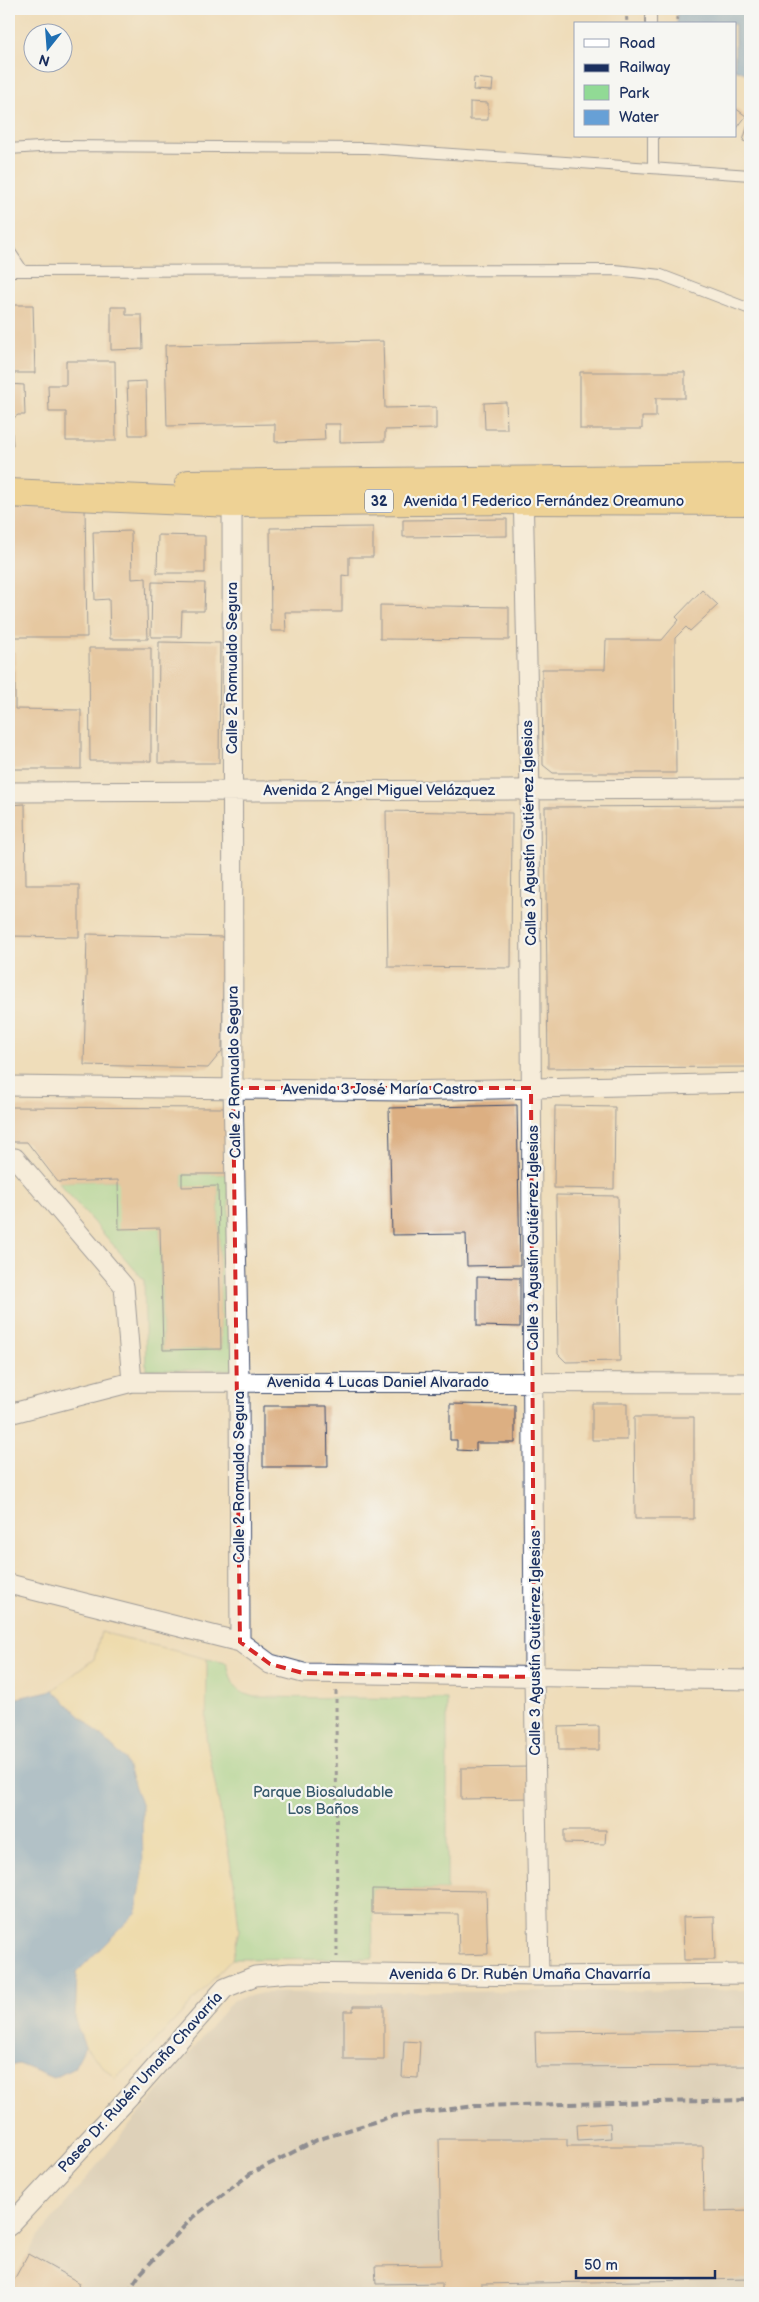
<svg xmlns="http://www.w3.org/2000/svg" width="759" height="2302" font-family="'Balsamiq Sans',sans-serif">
  <rect width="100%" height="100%" fill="#f6f6f2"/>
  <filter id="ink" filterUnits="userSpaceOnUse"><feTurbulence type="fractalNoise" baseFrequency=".02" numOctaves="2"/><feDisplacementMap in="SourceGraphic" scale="10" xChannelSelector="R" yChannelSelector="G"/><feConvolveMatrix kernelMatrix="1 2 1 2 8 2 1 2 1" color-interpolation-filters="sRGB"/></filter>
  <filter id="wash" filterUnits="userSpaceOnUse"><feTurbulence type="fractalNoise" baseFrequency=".0096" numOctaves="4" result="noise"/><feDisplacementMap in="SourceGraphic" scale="20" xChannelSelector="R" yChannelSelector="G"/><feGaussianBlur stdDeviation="1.12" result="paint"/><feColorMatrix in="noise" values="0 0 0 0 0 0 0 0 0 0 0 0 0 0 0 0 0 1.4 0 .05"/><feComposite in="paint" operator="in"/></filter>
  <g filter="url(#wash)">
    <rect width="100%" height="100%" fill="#efddba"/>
    <path fill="#c9c3b8" d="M750,1990v220l-46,1 -1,-65h-136v-7h-128l3,154h-368l6,-11 -52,-28 11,-18 194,-236 29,-7z
      M750,2279v14h-269v-9z"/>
    <path fill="#91da95" stroke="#56847a" d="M182,1174h46l5,196h-87l-2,-90 -86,-98 60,-2 42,48 3,122 58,-1 -3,-162h-36z
      M207,1659l20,4c5,20 6,28 27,34l193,2v191l-75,-1 1,69 -141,1 7,-30 -5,-47 -28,-144z"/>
    <path fill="#eeda9e" stroke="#84847e" d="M101,1632l106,27 -1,79 28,144 5,48 -7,29 -82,88 -35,32 -30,-32 -10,-26 2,-49 59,-59 -11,-154 -72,-69 41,-31z"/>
    <path fill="#67a0d6" stroke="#41689a" d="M677,9h73v66l-15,-6v-45h-58z
      M53,1690l72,69 17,48 1,66 -7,40 -59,59 -2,49 10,26 -11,21 -20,10 -35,-14 -10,2v-366z"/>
    <g id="blocks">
      <path fill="#dcaf82" d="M474,78l19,2 -1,11 -19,-1z
        M470,102l18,1v17h-18z
        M735,108l11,8 -11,15z
        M750,117v26l-7,-2z
        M9,305h24l2,68h-26z
        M111,307h15v8h16l1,34 -32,1z
        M383,341l2,67 51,-1v22l-51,1v11l-45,1v-18h-16l1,16 -50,2v-18l-108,2 -2,-81z
        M66,361h49l1,80h-50v-29h-17l-1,-27h18z
        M580,372h105v26h-29v19h-14v12h-62z
        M146,381l1,54h-18l-2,-53z
        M9,384l15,1 1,30h-7l-9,6z
        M506,402l1,27h-22l-1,-26z
        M9,432h3l1,13 -4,1z
        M85,507l2,130h-78v-129z
        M507,519v17l-104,1v-17z
        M373,527v30h-24v19l-7,-1v37h-57l1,19h-15l-1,-103z
        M131,531l1,48 14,-1 2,61h-38l-1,-40 -14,1 -2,-68z
        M158,535l47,1v37h-48z
        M152,582l53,1 -1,28h-22l-1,26h-30z
        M702,590l16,15 -28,26 -4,-4 -11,11 1,135h-123l-10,-8 -1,-96h63l1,-29h56l17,-20 -3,-3z
        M380,605l129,2v33l-129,-1z
        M159,642l61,1 -1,120h-61z
        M89,648h62v113h-61z
        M9,652h6v57l66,1v59h-72z
        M25,804l1,81h53v52l-70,-1v-131z
        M750,806v261l-202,1 -3,-261z
        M386,811l126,2 -1,155 -123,-1z
        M87,934l137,3 -2,114 -14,17 -124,-3z
        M517,1105l3,160 -53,1 -1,-32 -74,1 -3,-127z
        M555,1106l60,1 -1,82 -60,-1z
        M9,1107l216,1 3,66h-46v13l36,-1 3,163 -58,1 -3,-122 -41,1 -1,-49 -60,2 -31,-40h-18z
        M556,1195l62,1 2,165 -54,1 -8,-8z
        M477,1277l43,1v49l-43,-1z
        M592,1403h35v37h-35z
        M450,1404l65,1v38h-39v8l-19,-1v-10h-7z
        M263,1406h64l1,61h-65z
        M634,1417h60v102h-59z
        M599,1726v24h-40l-1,-23z
        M530,1767l1,31 -70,1v-31z
        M564,1830h42l-1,14 -41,-1z
        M372,1889l114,2 2,63 -29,1 -1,-41 -86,-1z
        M714,1916l1,44h-31l-1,-43z
        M353,2006h31v54h-40v-49h9z
        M750,2030v36l-214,1 -1,-35z
        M404,2041l16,1 -2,36 -16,-1z
        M610,2123l1,15 -33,2 -1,-15z
        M439,2139h128v7h136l1,65 46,-1v69l-269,5v9h-39v-10l-66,1 -1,-18 66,-1z
        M28,2254l52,29 -6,10h-65v-4z"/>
    </g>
  </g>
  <g filter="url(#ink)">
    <use href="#blocks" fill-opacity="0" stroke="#3b496c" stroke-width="1"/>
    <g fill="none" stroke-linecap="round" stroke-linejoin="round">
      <g stroke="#3b496c" stroke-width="12">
        <path id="lane" d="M651,9v15
          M653,136v32
          M9,149l45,-3 313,2 383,27
          M9,250l14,21
          M9,271l606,-1 46,5 89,34"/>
      </g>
      <g stroke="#3b496c" stroke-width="21">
        <path id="street" d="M523,490l7,301 4,886 5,299
          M232,491l1,597 6,293 1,261
          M9,792l741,-3
          M9,1086l394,5 347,-8
          M9,1158h6l109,128 8,96
          M9,1414l123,-32 618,1
          M9,1584l231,58 30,22 33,9 447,7
          M9,2226l128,-138 88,-100 30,-12 35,-3 249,3 211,-2"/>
      </g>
      <g stroke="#3b496c" stroke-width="30">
        <path id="highway" d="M189,484l561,-6
          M9,493l223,10 290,-3 228,1"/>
      </g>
      <path stroke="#3b496c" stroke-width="3" stroke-dasharray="4 4" stroke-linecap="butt" d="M626,9l1,15
        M677,9v15
        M336,1691l1,266"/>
      <use href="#lane" stroke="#fff" stroke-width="10"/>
      <use href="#street" stroke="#fff" stroke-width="19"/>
      <use href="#highway" stroke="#eec569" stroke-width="28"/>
      <path stroke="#1b2f5e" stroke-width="4" stroke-dasharray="8 4" stroke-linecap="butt" d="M127,2293l13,-19 53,-57 57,-43 67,-34 76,-24 83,-10 274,-6"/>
    </g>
  </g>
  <path d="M0 0H759V2302H0ZM233,1088h298l3,589 -231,-4 -33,-9 -30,-22z" fill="#efddba" fill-opacity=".55" fill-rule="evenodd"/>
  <path fill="none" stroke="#d62828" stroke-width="4" stroke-dasharray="10 6" stroke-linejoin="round" d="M233,1088h298l3,589 -231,-4 -33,-9 -30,-22z"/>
  <g text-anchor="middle" stroke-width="4.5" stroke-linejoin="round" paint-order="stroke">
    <rect fill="#f6f6f2" stroke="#5d6b8a" stroke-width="1" x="365" y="489.5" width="28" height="23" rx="4"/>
    <g font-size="14" font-weight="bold" fill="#1b2f5e">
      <text x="379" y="506">32</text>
    </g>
    <g font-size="15" fill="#1b2f5e" stroke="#f6f6f2">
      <text x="544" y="506">Avenida 1 Federico Fernández Oreamuno</text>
      <text transform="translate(232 668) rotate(-90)" y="5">Calle 2 Romualdo Segura</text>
      <text x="379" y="795">Avenida 2 Ángel Miguel Velázquez</text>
      <text transform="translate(529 833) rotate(-91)" y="5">Calle 3 Agustín Gutiérrez Iglesias</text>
      <text transform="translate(234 1072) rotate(-91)" y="5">Calle 2 Romualdo Segura</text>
      <text x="380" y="1094">Avenida 3 José María Castro</text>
      <text transform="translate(533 1238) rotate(-90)" y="5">Calle 3 Agustín Gutiérrez Iglesias</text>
      <text x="378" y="1387">Avenida 4 Lucas Daniel Alvarado</text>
      <text transform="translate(239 1477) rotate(-90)" y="5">Calle 2 Romualdo Segura</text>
      <text transform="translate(535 1643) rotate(-90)" y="5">Calle 3 Agustín Gutiérrez Iglesias</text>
      <text x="520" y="1979">Avenida 6 Dr. Rubén Umaña Chavarría</text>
      <text transform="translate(140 2082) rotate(-48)" y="5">Paseo Dr. Rubén Umaña Chavarría</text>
    </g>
    <g font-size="15" fill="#385a6c" stroke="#f6f6f2">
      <text x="323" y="1797">Parque Biosaludable<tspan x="323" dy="17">Los Baños</tspan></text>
    </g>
  </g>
  <rect width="759" height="2302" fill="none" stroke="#f6f6f2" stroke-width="30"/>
  <rect x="574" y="22" width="162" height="115" fill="#f6f6f2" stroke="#9ea6b7"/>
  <rect x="584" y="39" width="25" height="8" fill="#ffffff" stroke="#9ea6b7"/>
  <text x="619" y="48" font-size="15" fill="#1b2f5e">Road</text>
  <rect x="584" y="64" width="25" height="8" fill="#1b2f5e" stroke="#9ea6b7"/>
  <text x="619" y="72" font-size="15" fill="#1b2f5e">Railway</text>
  <rect x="584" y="85" width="25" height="15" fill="#91da95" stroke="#9ea6b7"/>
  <text x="619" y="98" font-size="15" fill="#1b2f5e">Park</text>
  <rect x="584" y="110" width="25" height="15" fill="#67a0d6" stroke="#9ea6b7"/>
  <text x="619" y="122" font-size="15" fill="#1b2f5e">Water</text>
  <g transform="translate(48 48) rotate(197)"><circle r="24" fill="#f6f6f2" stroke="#9ea6b7"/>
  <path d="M0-4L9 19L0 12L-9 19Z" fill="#1f6fb2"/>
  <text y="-8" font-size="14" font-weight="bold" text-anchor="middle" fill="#1b2f5e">N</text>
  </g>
  <path d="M576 2270v8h139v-8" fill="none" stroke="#1b2f5e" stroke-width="2.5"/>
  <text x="584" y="2270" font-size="15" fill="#1b2f5e" stroke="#f6f6f2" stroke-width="4" paint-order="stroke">50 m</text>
</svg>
